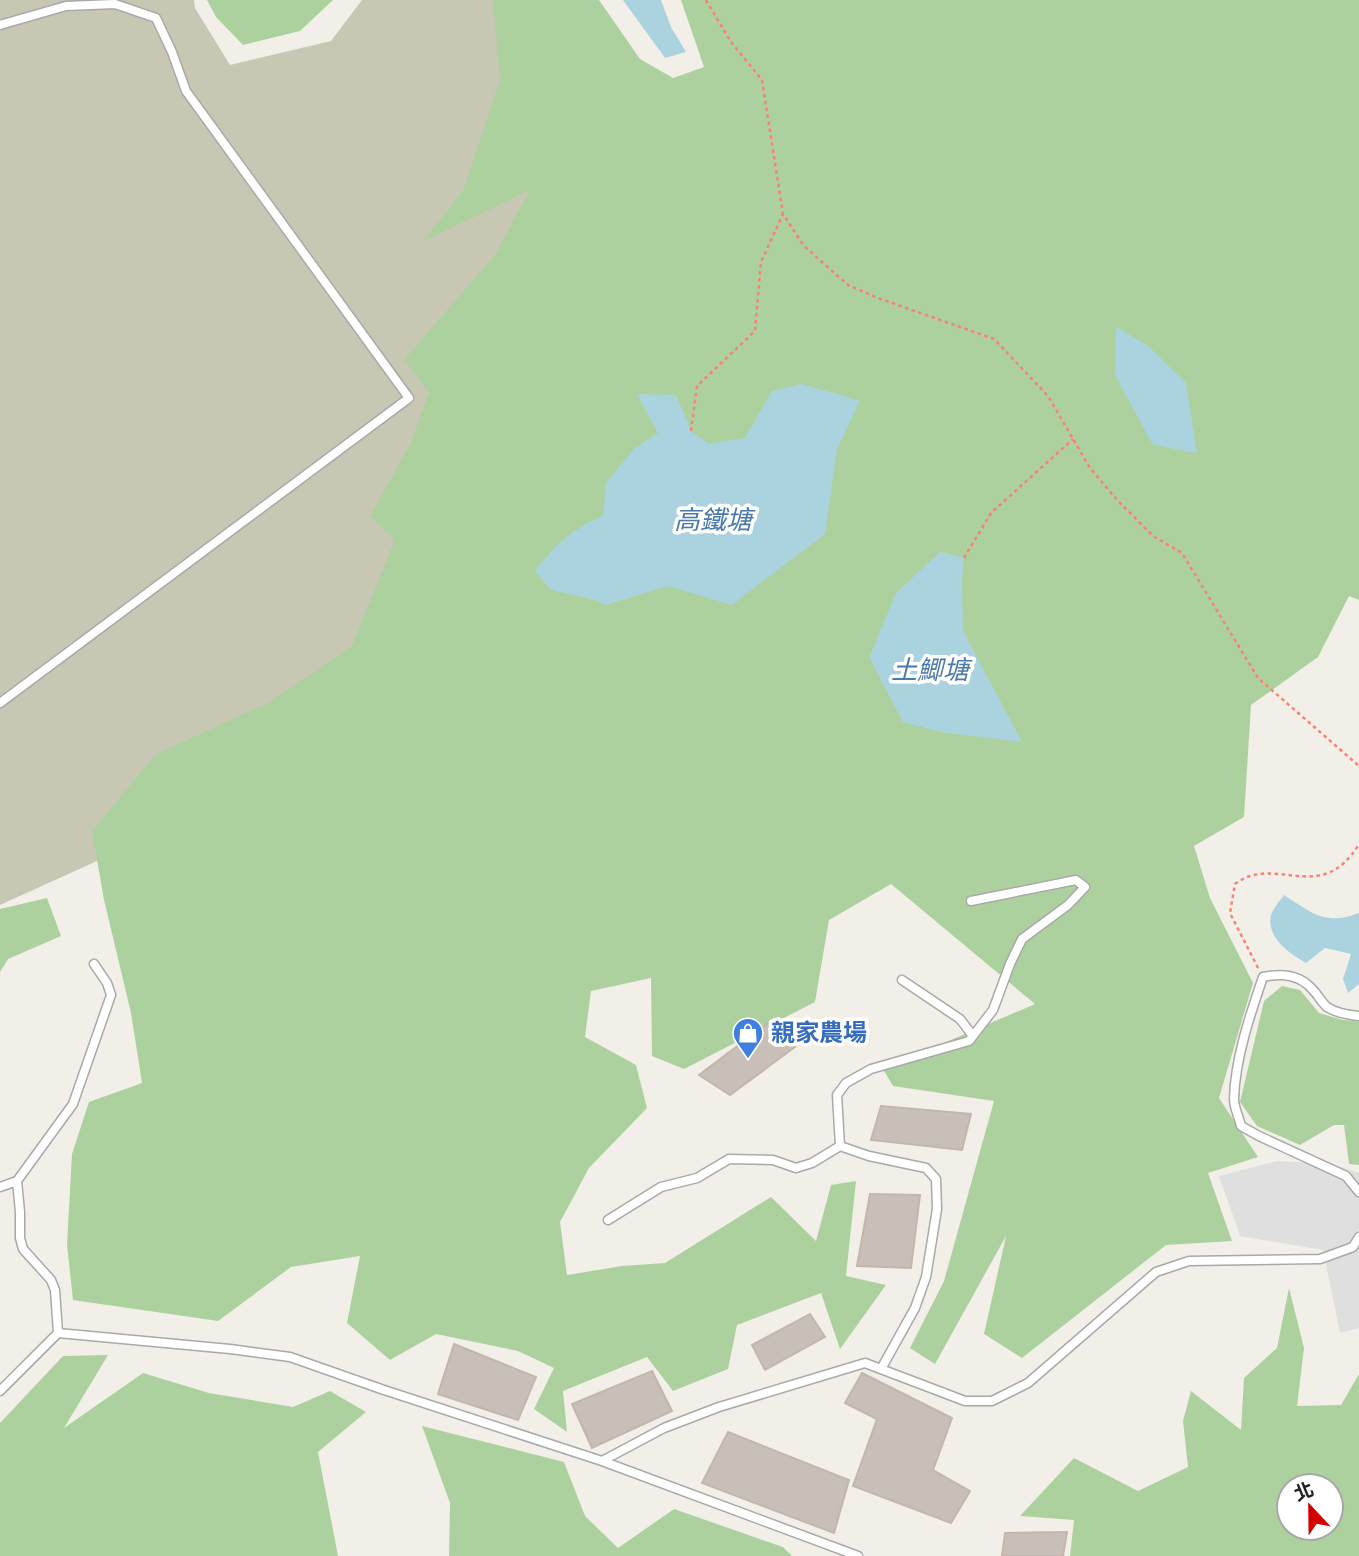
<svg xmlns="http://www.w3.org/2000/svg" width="1359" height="1556" font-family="'Work Sans','Noto Sans TC',sans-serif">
  <rect width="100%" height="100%" fill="#f2efe9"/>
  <path fill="#e0dfdf" d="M1277,1161l55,3 27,9v155l-19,5 -17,-83 -83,-14 -21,-60z"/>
  <path fill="#c7c7b4" d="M0,0h194l1,8 35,57 101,-24 31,-41h180l28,143 -136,443 -227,225 -207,94z"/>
  <path fill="#add19e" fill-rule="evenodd" d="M207,0h126l-33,31 -57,14 -27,-28z
    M493,0h106l41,59 33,19 31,-11 -23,-67h678v600l-10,-4 -31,61 -67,48 -7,112 -50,29 16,52 43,85 -34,115 39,59 -50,16 24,68 -66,4 -144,113 -38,-24 22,-98 -71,128 -25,-16 34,-67 50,-180 -101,-15 -10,-17 152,-65 -144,-120 -62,36 -14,82 -131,67 -32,-13 -1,-78 -60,13 -6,46 51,28 11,43 -58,60 -29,54 7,53 55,-9 43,-3 106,-66 45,44 15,-56 25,-4 -10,95 40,9 -46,64 -19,-56 -84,32 -9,44 -55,22 -26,-34 -84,34 4,41 -33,-23 20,-41 -36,-17 -82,-17 -46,26 -43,-37 13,-67 -69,11 -73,54 -145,-21 -6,-55 5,-91 17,-52 53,-19 -11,-70 -27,-113 -12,-69 64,-77 114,-52 82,-56 43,-106 -25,-24 41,-73 18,-51 -25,-32 91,-105 35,-65 -108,52 41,-51 37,-112z
    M47,898l14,38 -53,23 -8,13v-63z
    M1282,986l18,4 19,23 24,7 16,1v144l-10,-1 -5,-39h-10l-34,20 -43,-19 -17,-24 24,-101z
    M1289,1288l15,60 -7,58 44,-1 18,-31v182h-289l4,-36 -54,-4 54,-58 64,33 50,-24 -5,-46 8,-30 50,39 3,-52 33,-30zM1289,1486h42v42h-42z
    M108,1355l-44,73 79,-55 66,20 84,14 37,-16 36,21 -48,40 20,104h-338v-133l63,-67z
    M422,1426l142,36 21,54 33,32 56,-39 109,38 9,9h-343l1,-53z"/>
  <path fill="#aad3df" d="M623,0h38l10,27 15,25 -21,6z
    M1116,327l31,18 39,38 11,70 -44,-8 -38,-70z
    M802,384l58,17 -23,48 -12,85 -93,71 -64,-19 -63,19 -9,-5 -45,-10 -16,-19c19,-25 38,-43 68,-55l3,-33 28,-34 24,-16 -21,-39 39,1 15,36 18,13 36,-6 27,-47z
    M940,552l24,6 -2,22 1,51 59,111 -81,-10 -38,-10 -32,-61 -1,-5 26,-63z
    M1284,895c28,18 41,31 75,18v71l-11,9 -5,-14 8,-25 -26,-6 -19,15c-17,-10 -40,-25 -35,-48 2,-7 9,-14 13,-20z"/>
  <path fill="#c7bfb8" stroke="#c4b6ab" stroke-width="2" d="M768,1023l27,24 -65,48 -31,-20z
    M881,1106l90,8 -9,36 -91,-10z
    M870,1194l50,1 -9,73 -54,-2z
    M810,1314l15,23 -60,33 -13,-25z
    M454,1344l82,33 -18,43 -80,-26z
    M652,1371l20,40 -80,37 -20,-44z
    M862,1373l90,45 -19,52 37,21 -19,32 -98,-37 24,-67 -32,-16z
    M728,1432l121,48 -15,53 -132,-50z
    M1067,1532l-4,24h-61l3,-23z"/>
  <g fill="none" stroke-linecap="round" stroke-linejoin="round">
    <g stroke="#a9a9a9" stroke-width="11">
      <path id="lane" d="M0,25l66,-19 49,-2 41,14 16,34 14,39 223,307 -409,305
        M902,980l58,39 13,17
        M1359,1016c-10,-1 -23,-3 -32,-9 -5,-4 -9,-12 -14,-17 -13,-16 -31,-17 -50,-13 -13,38 -28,82 -29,122 0,9 5,18 7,27l18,10 87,40 13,16
        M840,1146l29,10 57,12 10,11 1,30 -11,68 -11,31 -34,61
        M0,1187l17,-6
        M608,1220l53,-33 36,-9 32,-19 44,1 23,8 16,-5 28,-17 -3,-51 9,-12 25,-14 98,-28 24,-31 17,-46 12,-25 46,-34 17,-18 -9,-7 -105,21
        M58,1333l-3,-43 -4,-10 -28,-31 -3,-11v-26l-3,-31 56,-77 38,-109 -4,-12 -13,-19
        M0,1391l58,-58 172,16 60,8 94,33 218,71 62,-33 55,-21 146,-44 100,38h27l36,-18 128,-111 33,-11 131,-2 33,-12 6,-10
        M602,1461l256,95"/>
    </g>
    <path stroke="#fa8072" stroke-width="2.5" stroke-dasharray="3.5 3.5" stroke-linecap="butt" d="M706,0l25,42 31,38 21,134 21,32 44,39 30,13 116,41 54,57 42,72 28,33 35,35 29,17 76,125 101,88
      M691,431l6,-45 58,-55 6,-69 22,-48
      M964,558l27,-45 82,-74
      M1258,968l-28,-55 5,-29c41,-31 86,23 124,-40"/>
    <use href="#lane" stroke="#fff" stroke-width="8"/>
  </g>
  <defs>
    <g id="shop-pin" transform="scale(1.575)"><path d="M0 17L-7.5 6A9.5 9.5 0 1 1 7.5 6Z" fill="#3f7fe0" stroke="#fff"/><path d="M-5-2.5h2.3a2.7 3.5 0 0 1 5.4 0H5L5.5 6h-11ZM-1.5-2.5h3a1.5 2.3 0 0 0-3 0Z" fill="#fff"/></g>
  </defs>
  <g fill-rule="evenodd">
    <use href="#shop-pin" x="748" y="1033"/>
  </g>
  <g text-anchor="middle" stroke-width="7" stroke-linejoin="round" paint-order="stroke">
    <g font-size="24" font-weight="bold" fill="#366cbe" stroke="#fff" text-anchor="start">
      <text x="771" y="1041">親家農場</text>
    </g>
    <g font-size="26" font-style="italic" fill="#4a7aab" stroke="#fff">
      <text x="713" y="529">高鐵塘</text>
      <text x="930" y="679">土鯽塘</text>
    </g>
  </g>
  <g transform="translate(1310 1507) rotate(338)"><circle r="33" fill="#ffffff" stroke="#a7a7a7" stroke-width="2"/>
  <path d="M0-5L12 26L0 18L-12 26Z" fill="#d40000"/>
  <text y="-10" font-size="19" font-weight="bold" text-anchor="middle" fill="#222222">北</text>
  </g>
</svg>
